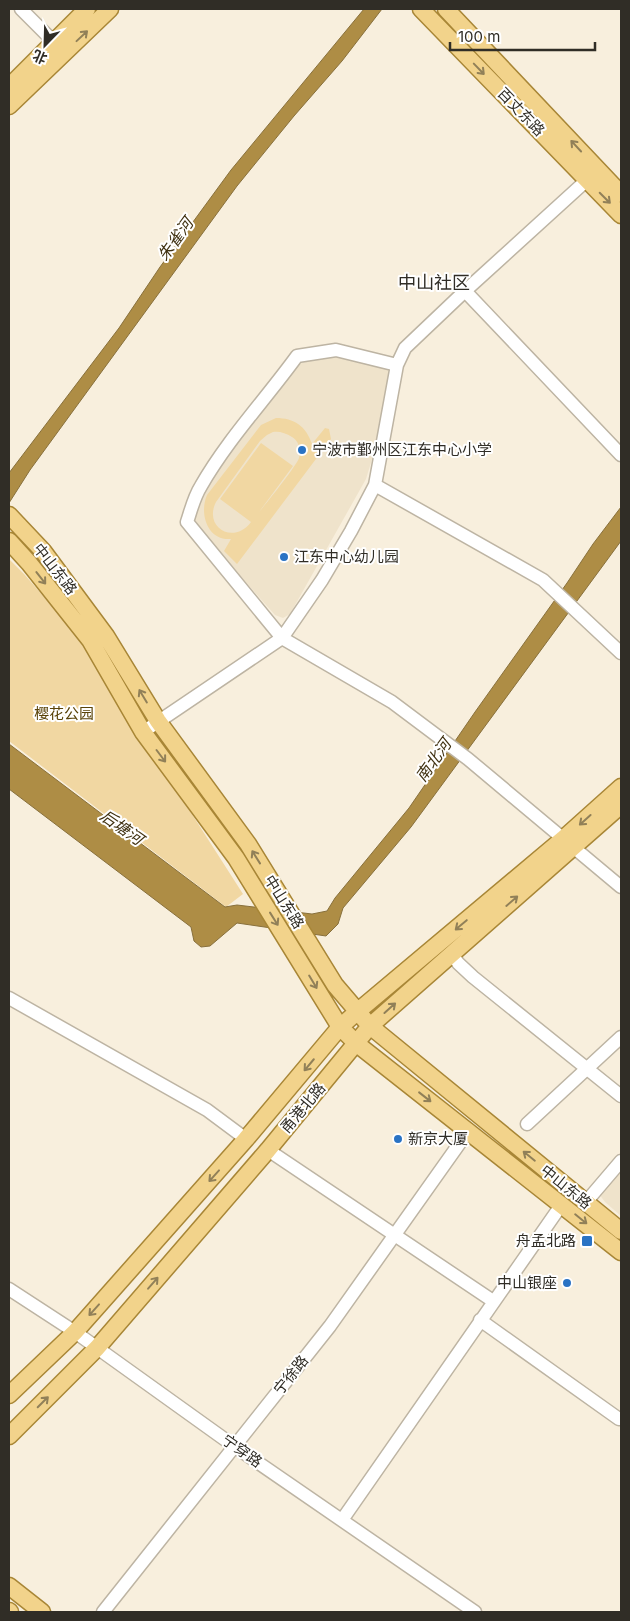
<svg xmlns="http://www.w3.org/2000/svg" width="630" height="1621" font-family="Inter,'Noto Sans SC',sans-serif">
  <rect width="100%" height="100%" fill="#f8efdd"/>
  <path fill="#efe3cb" d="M338,353l55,16 -10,54 -17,56 -76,135 -7,4 -8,-3 -40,-45 -37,-44 -5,-10 21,-44 84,-112z
    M621,1168v48l-16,-14 -6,-8z"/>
  <path fill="#f1d7a2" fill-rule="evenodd" d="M276,418c18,0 30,8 36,26l13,-16 4,1 2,10 -94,125 -13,-13 7,-12c-24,2 -32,-26 -24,-44l54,-70zM273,432c6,-1 13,1 19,5 7,4 9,13 7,21 -2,7 -33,46 -40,54l34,-46 -32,-23 -41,56 31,23c-17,23 -48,6 -35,-20l44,-61 7,-6z
    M9,559l15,15 54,62 165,258 -17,13 -217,-166z"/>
  <path fill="#ae8d45" stroke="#88703c" d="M364,9h18l-40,52 -48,55 -57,70 -207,284 -21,33v-30l110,-145 41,-61 71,-97z
    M621,507v34l-210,286 -68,81 -5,16 -12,12 -89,-13 -27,23 -9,1 -7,-6 -3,-14 -182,-138v-45l216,163 12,-2 75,9 15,-3 8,-13 74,-90 66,-96 92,-129 26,-39z"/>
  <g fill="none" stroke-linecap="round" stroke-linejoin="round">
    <g stroke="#bdb4a3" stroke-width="15">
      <path id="minor" d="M21,9l33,33
        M465,291l156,164
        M397,365l-61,-15 -39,6c-32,44 -69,83 -96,130 -7,11 -10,24 -14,36l95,116 110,64 76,57 153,128
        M375,485l168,95 78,73
        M143,732l139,-94 40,-58 29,-49 24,-46 22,-120 8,-17 60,-57 122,-111
        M452,953l6,10 15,14 148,119
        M9,998l198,112 39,29
        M527,1124l94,-87
        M268,1150l225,151
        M586,1202l35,-41
        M9,1289l66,43 159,114 241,166
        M480,1320l139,99
        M342,1520l220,-316
        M103,1612l227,-286 139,-196"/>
    </g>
    <g stroke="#a88636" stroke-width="19">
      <path id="major" d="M421,9l200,206
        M446,9l175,185
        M9,87l78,-78
        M9,106l101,-97
        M9,515l34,36 63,85 52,85 90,123 87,141 35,41 251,205
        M9,541l20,22 61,77 53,92 93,126 104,169 17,17 264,208
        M9,1395l66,-63 171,-193 94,-112 17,-15 206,-173 58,-52
        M9,1436l88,-88 171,-198 102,-124 251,-221
        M9,1586l33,26
        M9,1611l1,1"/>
    </g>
    <use href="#minor" stroke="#fff" stroke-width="12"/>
    <use href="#major" stroke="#f2d38b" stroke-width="16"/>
  </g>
  <defs><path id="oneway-shaft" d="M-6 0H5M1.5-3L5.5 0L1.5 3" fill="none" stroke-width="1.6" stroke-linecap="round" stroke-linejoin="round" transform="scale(1.25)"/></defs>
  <g stroke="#918058">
    <use href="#oneway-shaft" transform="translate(82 36) rotate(-43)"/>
    <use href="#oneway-shaft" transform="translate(479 69) rotate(46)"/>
    <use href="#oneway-shaft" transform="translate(576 146) rotate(-133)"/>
    <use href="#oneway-shaft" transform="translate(605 198) rotate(45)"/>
    <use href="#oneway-shaft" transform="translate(41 578) rotate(52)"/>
    <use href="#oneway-shaft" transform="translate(143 696) rotate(-121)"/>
    <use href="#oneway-shaft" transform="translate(161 756) rotate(53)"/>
    <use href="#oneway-shaft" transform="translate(585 820) rotate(138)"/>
    <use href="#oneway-shaft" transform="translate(256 857) rotate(-122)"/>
    <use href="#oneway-shaft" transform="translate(512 901) rotate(-41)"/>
    <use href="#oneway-shaft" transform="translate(274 919) rotate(58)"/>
    <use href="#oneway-shaft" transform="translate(461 925) rotate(140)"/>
    <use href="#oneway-shaft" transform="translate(313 982) rotate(59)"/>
    <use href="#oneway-shaft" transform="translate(390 1008) rotate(-42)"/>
    <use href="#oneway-shaft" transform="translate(309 1065) rotate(130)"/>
    <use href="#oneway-shaft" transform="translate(425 1097) rotate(38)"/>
    <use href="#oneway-shaft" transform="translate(529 1156) rotate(-141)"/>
    <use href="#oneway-shaft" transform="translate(214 1176) rotate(132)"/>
    <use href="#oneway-shaft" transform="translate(581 1219) rotate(39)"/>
    <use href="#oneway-shaft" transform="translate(153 1283) rotate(-49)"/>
    <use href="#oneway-shaft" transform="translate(94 1310) rotate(132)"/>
    <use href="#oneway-shaft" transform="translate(43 1402) rotate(-45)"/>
  </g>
  <g fill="#2a73c4" stroke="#fff" stroke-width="2">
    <circle cx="302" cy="450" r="5"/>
    <circle cx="284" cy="557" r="5"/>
    <circle cx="398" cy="1139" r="5"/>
    <rect x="581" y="1235" width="12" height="12" rx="2.5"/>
    <circle cx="567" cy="1283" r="5"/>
  </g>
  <g text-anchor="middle" stroke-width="4" stroke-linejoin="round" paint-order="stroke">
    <g font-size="15" fill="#302d26" stroke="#fff">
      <text transform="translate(521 112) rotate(46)" y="5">百丈东路</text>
      <text transform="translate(55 569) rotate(52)" y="5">中山东路</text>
      <text transform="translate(284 902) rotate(58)" y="5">中山东路</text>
      <text transform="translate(303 1108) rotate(-50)" y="5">甬港北路</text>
      <text transform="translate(566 1187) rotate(39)" y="5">中山东路</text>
      <text transform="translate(291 1375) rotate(-51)" y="5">宁徐路</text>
      <text transform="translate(242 1451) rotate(35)" y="5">宁穿路</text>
    </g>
    <g font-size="15" fill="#302d26" stroke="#fff" text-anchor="start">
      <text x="312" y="455">宁波市鄞州区江东中心小学</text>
      <text x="294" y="562">江东中心幼儿园</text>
      <text x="408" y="1144">新京大厦</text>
      <text x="576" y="1246" text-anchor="end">舟孟北路</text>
      <text x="557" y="1288" text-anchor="end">中山银座</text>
    </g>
    <g font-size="15" fill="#5a4308" stroke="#fff">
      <text x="64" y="719">樱花公园</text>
    </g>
    <g font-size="16" font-style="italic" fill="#3f3010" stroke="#fff">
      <text transform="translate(175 239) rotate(-54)" y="6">朱雀河</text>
      <text transform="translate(433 760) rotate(-54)" y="6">南北河</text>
      <text transform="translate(122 827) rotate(35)" y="6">后塘河</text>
    </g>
    <g font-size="18" fill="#302d26" stroke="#fff">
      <text x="434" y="289">中山社区</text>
    </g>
  </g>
  <rect width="630" height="1621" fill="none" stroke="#302d26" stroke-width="20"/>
  <g transform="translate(45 45) rotate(203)" stroke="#ffffff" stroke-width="4" paint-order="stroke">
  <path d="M0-4L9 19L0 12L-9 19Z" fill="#302d26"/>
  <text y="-8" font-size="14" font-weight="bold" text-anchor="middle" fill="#302d26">北</text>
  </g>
  <path d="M450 42v8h145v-8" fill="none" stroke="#302d26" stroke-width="2.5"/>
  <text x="458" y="42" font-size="15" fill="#302d26" stroke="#ffffff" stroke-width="4" paint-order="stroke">100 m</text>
</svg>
